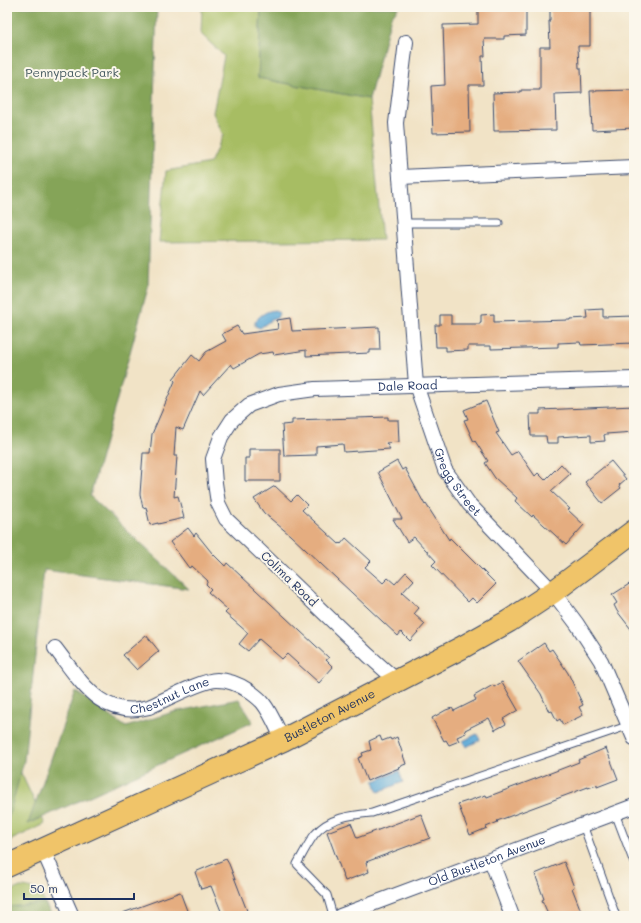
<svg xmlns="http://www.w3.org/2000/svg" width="641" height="923" font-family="Mali,sans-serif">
  <rect width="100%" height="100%" fill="#fbf7ec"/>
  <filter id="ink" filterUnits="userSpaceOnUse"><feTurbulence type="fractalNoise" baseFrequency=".025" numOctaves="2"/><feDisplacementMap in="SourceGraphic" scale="8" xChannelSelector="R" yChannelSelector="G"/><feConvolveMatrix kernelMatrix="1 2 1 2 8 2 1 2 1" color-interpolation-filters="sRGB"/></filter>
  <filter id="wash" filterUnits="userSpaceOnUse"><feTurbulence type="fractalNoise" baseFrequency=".012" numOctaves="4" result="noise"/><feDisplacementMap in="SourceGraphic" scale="16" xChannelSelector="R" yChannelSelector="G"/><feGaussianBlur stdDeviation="0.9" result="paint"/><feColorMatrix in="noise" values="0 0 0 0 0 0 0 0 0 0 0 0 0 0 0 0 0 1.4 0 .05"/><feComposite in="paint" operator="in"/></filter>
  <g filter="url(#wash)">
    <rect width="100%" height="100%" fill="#f1e3c6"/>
    <path fill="#a7bd63" stroke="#617660" d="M202,7h59l-3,71 111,21 13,141 -223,2 7,-71 44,-8 13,-28 -10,-22 11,-57 -23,-22z
      M7,743l38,81 -38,18z
      M20,887c20,0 24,13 31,29h-44v-23z"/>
    <path fill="#85a459" stroke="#506a5c" d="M7,7h150l-9,281 -58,208 99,93 -145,-19 -20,191 -17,62z
      M261,7h138l-8,10 -22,82 -111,-21z
      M75,691l51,36 47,-15 66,-13 14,23 -225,102z
      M44,903l9,13h-46v-9z"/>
    <path fill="#5faad7" stroke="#3d6c9a" d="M275,310l4,3 -2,5 -6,2 -11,8 -5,-2v-4c5,-7 11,-11 20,-12z
      M477,734l3,6 -14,7 -3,-6z
      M399,771l4,11 -25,10 -4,-11z"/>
    <g id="blocks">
      <path fill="#e5ad80" d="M478,7h48v28l-22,1v3h-20l1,17h-3l1,29h-14l1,47 -37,1 -2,-47 14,-1 -2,-60 35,-1z
        M550,7h40v39h-12l1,22h2l1,25 -27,1 1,36 -62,1 -1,-38 28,-1v-2h19v-43h10l-1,-26h1z
        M634,90v38l-42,2 -2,-39z
        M603,309v8l31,-1v27l-53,2 -1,-3 -22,1v4l-67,2v-3h-23v4l-22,1v-4h-10l-1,-22h5v-10h11v9h29v-2h1v-7l13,-1v8l76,-2v-1l18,-1 -1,-8z
        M290,318l2,13 87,-4 1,23h-10v3l-64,3v-6l-32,5 -1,-3 -14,2 -25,14 -3,-4 -28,31 -3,-4 -17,39 -7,-3 -2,29h3l-3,41 4,-1 6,22 -26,6v-1l-8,2 -4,-18 -3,1 -3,-14 3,-41h7l2,-19 23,-53 -2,-2 19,-24 7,6 7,-9 20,-11 -4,-7 15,-8 5,8 36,-5 -1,-9z
        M486,401l13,31 -3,1 15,22 7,-4 17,25 3,-3 7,7 16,-16 9,10 -19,17 19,18 -2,1 16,15 -18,20 -33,-30 -1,2 -17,-16 2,-3 -22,-20 -10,-15 3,-2 -13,-20 -1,1 -10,-22 4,-1 -4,-9z
        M634,406v26l-28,2 -2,1 1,6 -14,1v-7l-33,2v6h-11l-1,-7h-15l-1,-22h10v-4z
        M388,417v3h10l1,22 -13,1 4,6 -46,3 -1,-8 -27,2v9l-32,1 -2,-31 10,-1v-4z
        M249,449h31v32h-35v-23h4z
        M397,461l5,9 3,-2 20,37 1,-1 23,36 1,-2 46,46 -19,19 -5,-5 -4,4 -36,-37 4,-4 -22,-24 -7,5 -14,-23h9l-24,-47z
        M611,461l15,18 -7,6 2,3 -19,15 -17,-21z
        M275,486l16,15 6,-6 10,10 -5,5 37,34 1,-1 1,1 5,-6 25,23 -6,6 18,16 5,-5 7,6 11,-12 8,8 -12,13 17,15 -5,6 11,10 -15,17 -9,-9 -3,4 -108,-101 -26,-22 -10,-14z
        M188,528l6,8 2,-3 16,20 13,13 2,-3 102,95 -3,2 7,7 -14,16 -32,-29 -5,5 -23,-20 -11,12 -9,-7 9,-11 -23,-20 3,-3 -20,-18 3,-3 -5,-5 2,-3 -16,-15 -3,2 -19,-26z
        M634,581v52l-17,-22 -3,-6 3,-2 -5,-8z
        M146,635l13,16 -22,19 -14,-15z
        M544,643l5,8 3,-2 16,24 15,32 -4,2 4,8 -20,10 -3,-6 -3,2 -5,-10 -3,1 -8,-18 -23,-33z
        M502,682l16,28 -15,9 3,5 -11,6 -6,-12 -24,12 1,3 -9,4 2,4 -10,4 -3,-5 -2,1 -12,-23 14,-8 6,-2 2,3 22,-11 -2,-4 19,-11 1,2z
        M380,736l2,5 8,-3 1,2 6,-3 9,27 -8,3 1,1 -32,13 -9,-23 5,-2 -1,-3 9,-3 -2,-9z
        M606,748l12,31 -21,8v-2l-9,3v-1l-48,18 -43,16 1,1 -12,5 1,1 -17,7 -12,-31 28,-9 1,2 48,-18 44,-17 -1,-2z
        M421,814l9,24 -64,24 3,10 -24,9 -18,-49 24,-9 6,15z
        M226,859l3,5 20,52h-26l-12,-30 -10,3 -6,-17z
        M564,862l10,25 -2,1 11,28h-34l-7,-16 2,-1 -9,-25z
        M180,892l9,24h-69v-2z"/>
    </g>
  </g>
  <g filter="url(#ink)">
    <use href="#blocks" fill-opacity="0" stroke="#3b4a6e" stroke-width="1"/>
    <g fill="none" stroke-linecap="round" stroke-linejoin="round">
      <g stroke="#3b4a6e" stroke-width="9">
        <path id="lane" d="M404,223h95
          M615,813l19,50
          M583,825l33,91
          M333,916l-6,-21 -30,-31c6,-10 11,-21 18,-30 14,-17 37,-19 57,-21l258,-88"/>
      </g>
      <g stroke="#3b4a6e" stroke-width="16">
        <g id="street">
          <path d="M406,42l-10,81 4,54 234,-10"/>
          <path id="s1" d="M400,177l16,208 29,85 24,34 84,88 24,32 24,37 33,77"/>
          <path id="s2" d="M55,648c25,32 46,72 94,59 16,-7 53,-27 68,-27 11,0 23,5 32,11 4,3 10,7 14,12 8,10 14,25 20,37"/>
          <path id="s3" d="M397,681l-29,-26 -142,-136 -8,-16 -3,-20 -2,-24 8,-22 11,-17 17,-15 30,-11 36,-5 319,-10"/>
          <path d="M43,850l29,66"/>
          <path d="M491,860l21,56"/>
          <path id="s4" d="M340,916l294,-110"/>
        </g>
      </g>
      <g stroke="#3b4a6e" stroke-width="24">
        <g id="primary">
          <path id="s5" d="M7,866l276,-126 178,-92 48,-27 44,-29 81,-61"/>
        </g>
      </g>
      <use href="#lane" stroke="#fff" stroke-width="7"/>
      <use href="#street" stroke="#fff" stroke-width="14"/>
      <use href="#primary" stroke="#f0c469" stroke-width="22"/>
    </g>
  </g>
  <g text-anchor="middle" stroke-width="4" stroke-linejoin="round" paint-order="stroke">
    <g font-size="12" fill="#455a60" stroke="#fbf7ec">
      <text x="72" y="77">Pennypack Park</text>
    </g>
    <g font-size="12" fill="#1b2f5e" stroke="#fbf7ec">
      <text dy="4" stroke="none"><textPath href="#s3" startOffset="525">Dale Road</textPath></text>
      <text dy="4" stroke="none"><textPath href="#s1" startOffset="315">Gregg Street</textPath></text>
      <text transform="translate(289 579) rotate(44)" y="4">Colima Road</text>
      <text dy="4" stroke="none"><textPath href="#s2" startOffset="143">Chestnut Lane</textPath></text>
      <text dy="4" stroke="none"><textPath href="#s5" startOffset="356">Bustleton Avenue</textPath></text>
      <text dy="4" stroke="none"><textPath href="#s4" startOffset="157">Old Bustleton Avenue</textPath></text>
    </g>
  </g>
  <rect width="641" height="923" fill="none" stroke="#fbf7ec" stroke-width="24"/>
  <path d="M24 893v6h110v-6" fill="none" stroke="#1b2f5e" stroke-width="2"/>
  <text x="30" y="893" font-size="12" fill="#1b2f5e" stroke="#fbf7ec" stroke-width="3" paint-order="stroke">50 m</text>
</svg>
